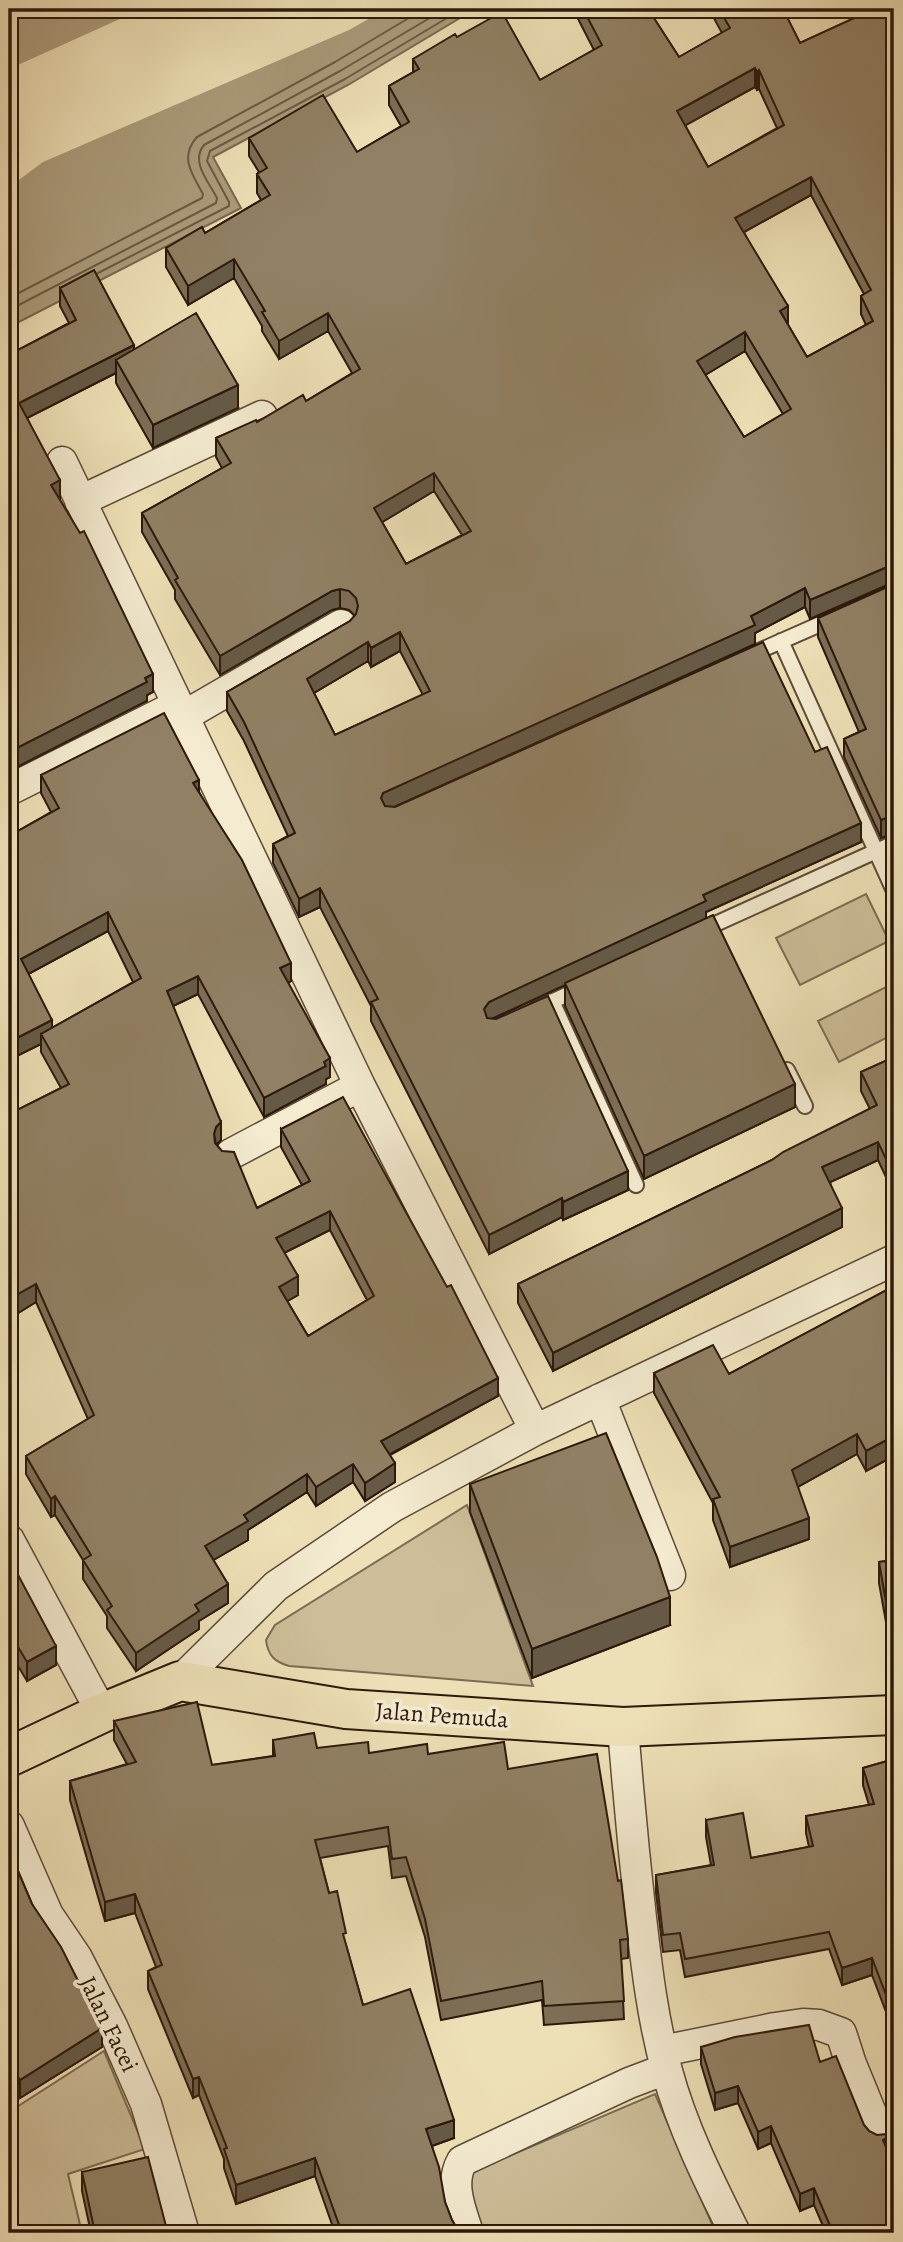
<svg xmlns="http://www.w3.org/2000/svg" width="903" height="2242" font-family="Alegreya,serif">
  <rect width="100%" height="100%" fill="#eee0b6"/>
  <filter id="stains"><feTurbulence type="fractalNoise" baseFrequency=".00286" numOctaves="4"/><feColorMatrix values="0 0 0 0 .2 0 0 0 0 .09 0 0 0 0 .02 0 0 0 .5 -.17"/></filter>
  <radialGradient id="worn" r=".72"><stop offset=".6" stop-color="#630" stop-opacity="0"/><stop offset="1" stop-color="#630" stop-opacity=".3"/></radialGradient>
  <path fill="#cdbe99" stroke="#7c6c52" stroke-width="2" d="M866,894l23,47 -89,44 -24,-47z
    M894,983v51l-55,28 -21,-41z
    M467,1505l66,181 -244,-20c-14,-4 -21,-10 -23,-26l9,-15z
    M104,2051l41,98 -77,25 14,59h-73v-121z
    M655,2094l61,139h-237l-15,-54 10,-8z"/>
  <path fill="#ac9c7c" stroke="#79684f" stroke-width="2" d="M9,9h466l-127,76 -135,72 28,51 -232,119z"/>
  <path fill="#eee0b6" d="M142,9h244l-37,21 -306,132 -31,23 -3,8v-124z"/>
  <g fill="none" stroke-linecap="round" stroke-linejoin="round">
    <path stroke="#6c5a44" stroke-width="2" d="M98,273l131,-67v-4l-22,-41 3,-10 135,-72 117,-70
      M9,298l193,-100 1,-4c-11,-20 -24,-37 -6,-57l138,-75 89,-53
      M9,310l207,-107 1,-5c-8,-16 -27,-36 -13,-53l136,-74 105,-62"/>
    <g stroke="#5c4b36" stroke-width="18">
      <path id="lane" d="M781,641l113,250
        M750,655l84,-37
        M700,931l194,-88
        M552,1001l84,184
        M536,1009l45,-21
        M787,1070l18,36"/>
    </g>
    <g stroke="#5c4b36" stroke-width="33">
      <path id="street" d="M62,462l298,624 175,344
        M80,501l182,-85
        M184,716l157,-91
        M9,790l169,-85
        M231,1154l129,-68
        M600,1399l70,176
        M9,1540l93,173
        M180,1681l96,-95 116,-79 143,-77 359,-170
        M623,1727c5,64 11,128 18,191 6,52 12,103 26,153 15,56 42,110 68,162
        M9,1826l39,89 29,43 35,68 34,78 38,129
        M662,2051l113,-23 28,-4 16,1 22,8 10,31 29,71
        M468,2233c-7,-23 -19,-49 -6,-72l167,-78 37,-14"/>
    </g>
    <g stroke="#2c190c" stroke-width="42">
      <path id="highway" d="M9,1757l93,-44 78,-32 166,28 277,18 271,-12"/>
    </g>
    <use href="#lane" stroke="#f4ebd0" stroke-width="14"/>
    <use href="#street" stroke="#f4ebd0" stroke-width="30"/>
    <use href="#highway" stroke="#eee0b6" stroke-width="38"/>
  </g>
  <path fill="#7d6e56" stroke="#2c190c" stroke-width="2" fill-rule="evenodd" d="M573,9h75l31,48 43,-24 -13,-24h75l-1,1 17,33 74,-34 20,573 -84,37 -5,-12 -50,26v11l-361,163 421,-55 46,90 -155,70v6l89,189 -151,72 -79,-173v-21l-72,34 135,171 -65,30 -1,-3 -73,37 -118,-233v-15l-51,-99 -21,10 -26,-54v-19l15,-8 -44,-95 -17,-30v-19l123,-71 5,-5 -6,-6 -9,-2 -8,2 -112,65 -45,-76v-9l-33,-58v-19l80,-45 -6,-11v-19l90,-37 46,-28 -24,-42 -49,28 -17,-28v-5l-28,-48 -46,27 -22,-38v-19l39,-15 56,-33 -4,-7v-19l2,-2 -10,-16v-18l108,14 44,-26 -12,-21v-19l24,-14v-13l44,-22 83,43 54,-30zM755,87l2,3 2,-1 18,39 -69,39 -23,-42zM811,195l53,99 -3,2v18l5,11 -59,32 -19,-32 -44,-93zM745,351l38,63 -39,23 -39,-62zM434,491l28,44 -56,29 -24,-42zM400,651l23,44 -88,40 -21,-42 54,-32 3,6z
    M60,288l74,62 104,58 -85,40 -37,-65v-10l-89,45 33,80 -1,1 94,193 -6,3v6l-138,70 9,-421 51,-27 -9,-17z
    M894,584v249l-13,5 -37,-81v-18l15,-7 -41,-95v-19z
    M41,775l158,17 92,189 -3,2 42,94 -4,2v5l-62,33 -66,-123 -25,12 48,134 -4,5 40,63 45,-23 -21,-38v-18l217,267 -108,59 5,27 -30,19 -12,-19 -37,24 -9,-14 -59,38v10l-35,20 15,43 -29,18v8l-63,42 -29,-43v-12l-24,-37v-19l-28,-45 -4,2 -25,-43v-18l62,-37 -52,-117 -18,11 -9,-16v-183l52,-26 -20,-36v-8l-32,16v-224l42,-24 -10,-19zM108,931l25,51 -81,46 -24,-54zM330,1230l37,70 -59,36 -21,-35 11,-6 -14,-42z
    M894,1057v137l-16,-34 -48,22 12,45 -289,144 -35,-68v-19l254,-124 98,-51 -9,-18v-19z
    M894,1287v169l-28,15 -9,-17 -59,33 11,52 -79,28 -17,-47v-17l-59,-110v-20l75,1z
    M470,1484l200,141 -138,53 -62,-166z
    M9,1558l47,107 -29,16 -12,-20 -6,3z
    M894,1560v96h-2l-13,-73v-21z
    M114,1721l98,44 61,-9v-16l44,8 52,5 59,1 80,15 120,170v19l-7,1 3,60 -80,6 -2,-25 -101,20 -16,-83 -19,-61 -14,2 -4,-32 -68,12 9,35 17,52 17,60 91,133 -22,8 13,56 7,18 4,7 9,6h-130l-20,-57 -79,28 -12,-36v-9l-25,-64 -6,3 -45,-109v-18l8,-4 -21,-54 -30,8 -35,-121v-19l57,-17 -13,-24z
    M894,1759v274l-22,-58 -30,10 -13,-36 -144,28 -5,-27 -17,2 -7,-59v-18l55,-10 -5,-28v-17l45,38 58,-11 -3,-14v-17l63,-11 -6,-20v-17z
    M9,1850l23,54 70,143 -82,51 -11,-17z
    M701,2047l119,15 44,63 25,30 5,78h-68l-12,-28 -14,6 -29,-68 -13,6 -20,-46 -23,7 -14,-46z
    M894,2084v44l-7,-23v-17z
    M82,2172l85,58 8,3h-84l-9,-42z"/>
  <path fill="#665a46" stroke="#2c190c" stroke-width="2" d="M755,68v19l-78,43v-19z
    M759,70v19l-2,1v-18z
    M811,177v18l-76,42v-19z
    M234,259v19l-46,27v-19z
    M788,306v19l-8,-14z
    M328,313v18l-49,28v-18z
    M745,332v19l-48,29v-19z
    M134,345v19l-18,-4v13l-97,49v-19z
    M238,385v23l-85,40v-23z
    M434,473v18l-60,36v-19z
    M60,480v18l-9,6v-19z
    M894,564v18l-84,37v-19z
    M805,588v19l-50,26v11l-372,168 -2,-14 2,-5 368,-177z
    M340,589v19l-8,2 -112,65v-19l112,-65z
    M400,632v19l-29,16v-19z
    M368,642v19l-61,36v-18z
    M153,674v18l-6,3v6l-138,70v-19z
    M199,780v18l-6,-15z
    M894,815v18l-13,5v-18z
    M861,823v19l-155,70v8l-217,100 -5,7v-18l5,-7 214,-107z
    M320,888v19l-21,10v-18z
    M108,912v19l-87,47v-19z
    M291,963v18l-11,5v-18z
    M198,976v18l-31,15v-18z
    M52,1020v18l-11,-4v10l-32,16v-18z
    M330,1058v19l-4,2v5l-62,33v-19z
    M795,1084v23l-151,72v-23z
    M221,1122v18l-5,5 -2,-11 2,-7z
    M878,1142v18l-56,26v-19z
    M628,1171v19l-65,30v-18z
    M562,1198v19l-73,37v-19z
    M842,1208v19l-289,144v-18z
    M330,1211v19l-54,27v-19z
    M298,1276v19l-19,11v-19z
    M36,1284v18l-18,11v-19z
    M498,1378v18l-117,63v-18z
    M857,1434v20l-65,36v-20z
    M894,1436v20l-28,15v-20z
    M395,1463v19l-30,19v-18z
    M353,1464v18l-37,24v-19z
    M307,1474v18l-59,38v10l-43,25v-19l39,-31z
    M55,1496v19l-4,2v-18z
    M809,1518v21l-79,28v-20z
    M228,1584v19l-29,18v8l-63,42v-18l59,-48z
    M670,1597v28l-138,53v-29z
    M15,1642v19l-6,3v-18z
    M56,1646v19l-29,16v-19z
    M135,1894v19l-30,8v-19z
    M872,1958v17l-30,10v-17z
    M102,2028v19l-82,51v-18z
    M199,2077v18l-6,3v-19z
    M738,2086v17l-23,7v-17z
    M454,2120v18l-28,10v-19z
    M771,2126v17l-13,6v-17z
    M894,2135v18l-11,4v-17z
    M315,2158v18l-79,28v-19z
    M814,2188v17l-14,6v-17z"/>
  <path fill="#918064" stroke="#2c190c" stroke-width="2" fill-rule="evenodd" d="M583,9h65l31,48 51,-29 -11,-19h64l17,34 74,-34h20v555l-84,36 -5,-12 -54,28 4,9 -372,168 -2,5 4,8 10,1 368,-165 52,110 12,-5 34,76 -158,72 3,6 -217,101 -5,7 3,9 9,1 52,-23 80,175 -65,31 -1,-4 -73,37 -118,-233 7,-3 -58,-111 -21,11 -26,-55 22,-11 -51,-111 -17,-30 123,-71 6,-7 2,-8 -2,-8 -7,-7 -9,-2 -8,2 -112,65 -45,-76 3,-2 -36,-65 89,-50 -15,-25 40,-18 1,2 46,-27 3,6 54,-32 -32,-56 -49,28 -17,-29 3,-1 -31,-52 -46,27 -22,-38 36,-21 3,6 65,-38 -13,-21 10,-6 -18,-30 74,-43 34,57 52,-30 -20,-36 30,-17 -6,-10 42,-25 2,3 45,-25 38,68 62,-35zM755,68l2,4 2,-2 25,55 -76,42 -31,-56zM811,177l60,113 -10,6 12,25 -66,36 -27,-46 8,-5 -53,-88zM745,332l46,77 -47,28 -47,-76zM434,473l37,58 -65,33 -32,-56zM400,632l30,59 -95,44 -28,-56 61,-37 3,6z
    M94,270l40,75 -115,58 41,77 -9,5 29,48 4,-2 69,143 -8,4 2,4 -138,70v-417l9,15 58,-30 -16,-32z
    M196,313l42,72 -85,40 -37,-65z
    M894,584v231l-13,5 -37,-81 22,-10 -48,-111z
    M164,713l35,67 -6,3 49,77 49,103 -11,5 50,90 -6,4 2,4 -62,32 -66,-122 -31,15 54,131 -5,5 -2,7 1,9 7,8 12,1 23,56 53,-27 -29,-52 62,-32 104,190 4,-2 47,93 -117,63 14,22 -30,20 -12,-19 -37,23 -9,-13 -63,41 4,6 -43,25 23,38 -33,21 4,6 -63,42 -29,-43 5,-4 -29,-46 8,-5 -36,-59 -4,3 -25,-43 68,-41 -58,-131 -18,10 -9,-15v-165l60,-30 -28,-50 100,-56 -33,-66 -87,47 31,61 -43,22v-206l50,-28 -18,-33zM330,1211l44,85 -66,40 -29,-49 19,-11 -22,-38z
    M713,915l82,169 -151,72 -79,-173z
    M894,1057v119l-16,-34 -56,25 20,41 -289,145 -35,-69 254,-124 11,-8 94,-47 -16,-33z
    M894,1286v150l-28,15 -9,-17 -65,36 17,48 -79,29 -17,-48 7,-2 -66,-124 59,-28 16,29z
    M606,1433l51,124 13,40 -138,52 -62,-165z
    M9,1558l47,88 -29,16 -12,-20 -6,4z
    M894,1560v75l-2,1 -13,-74z
    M197,1702l15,63 63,-9 -2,-16 41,-7 3,15 51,-6 1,11 58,-9 1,10 76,-12 4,27 89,-15 21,127 3,-1 7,59 -8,1 4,61 -80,5 -2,-25 -101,20 -16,-82 -19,-62 -14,2 -4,-32 -73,13 14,53 8,-2 9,42 -3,1 20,71 47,-16 44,131 -28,9 13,38 6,35 7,18 4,7 8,4 1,2h-123l-27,-75 -79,27 -12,-36 3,-1 -28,-71 -6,2 -45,-108 14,-6 -27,-71 -30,8 -35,-121 66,-19 -22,-41z
    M894,1759v257l-22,-58 -30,10 -13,-36 -144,27 -5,-26 -17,2 -7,-60 58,-10 -8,-45 37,-7 8,45 62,-12 -7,-30 68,-12 -11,-36z
    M9,1850l23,54 29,43 41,81 -82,52 -11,-18z
    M809,2025l11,37 16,-6 28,69 5,6 8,4 10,-1 7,-6v7l-11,5 11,26v67h-61l-19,-45 -14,6 -29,-68 -13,6 -20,-46 -23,7 -14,-46 34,-10z
    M894,2084v26l-7,-22z
    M148,2157l19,73 7,-1 1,4h-80l-13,-61z"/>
  <g text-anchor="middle" stroke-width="7" stroke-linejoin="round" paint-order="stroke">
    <g font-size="24" fill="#2c190c" stroke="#f4ebd0">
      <text transform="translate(442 1715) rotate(4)" y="8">Jalan Pemuda</text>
      <text transform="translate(109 2024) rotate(64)" y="8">Jalan Facei</text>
    </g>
  </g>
  <rect width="903" height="2242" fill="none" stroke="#eee0b6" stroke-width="35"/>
  <rect x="10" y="10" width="882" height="2221" fill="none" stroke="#2c190c" stroke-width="3.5"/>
  <rect x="18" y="18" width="868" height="2207" fill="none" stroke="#2c190c" stroke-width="2"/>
  <rect width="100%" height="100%" filter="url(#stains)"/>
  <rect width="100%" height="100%" fill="url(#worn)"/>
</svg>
